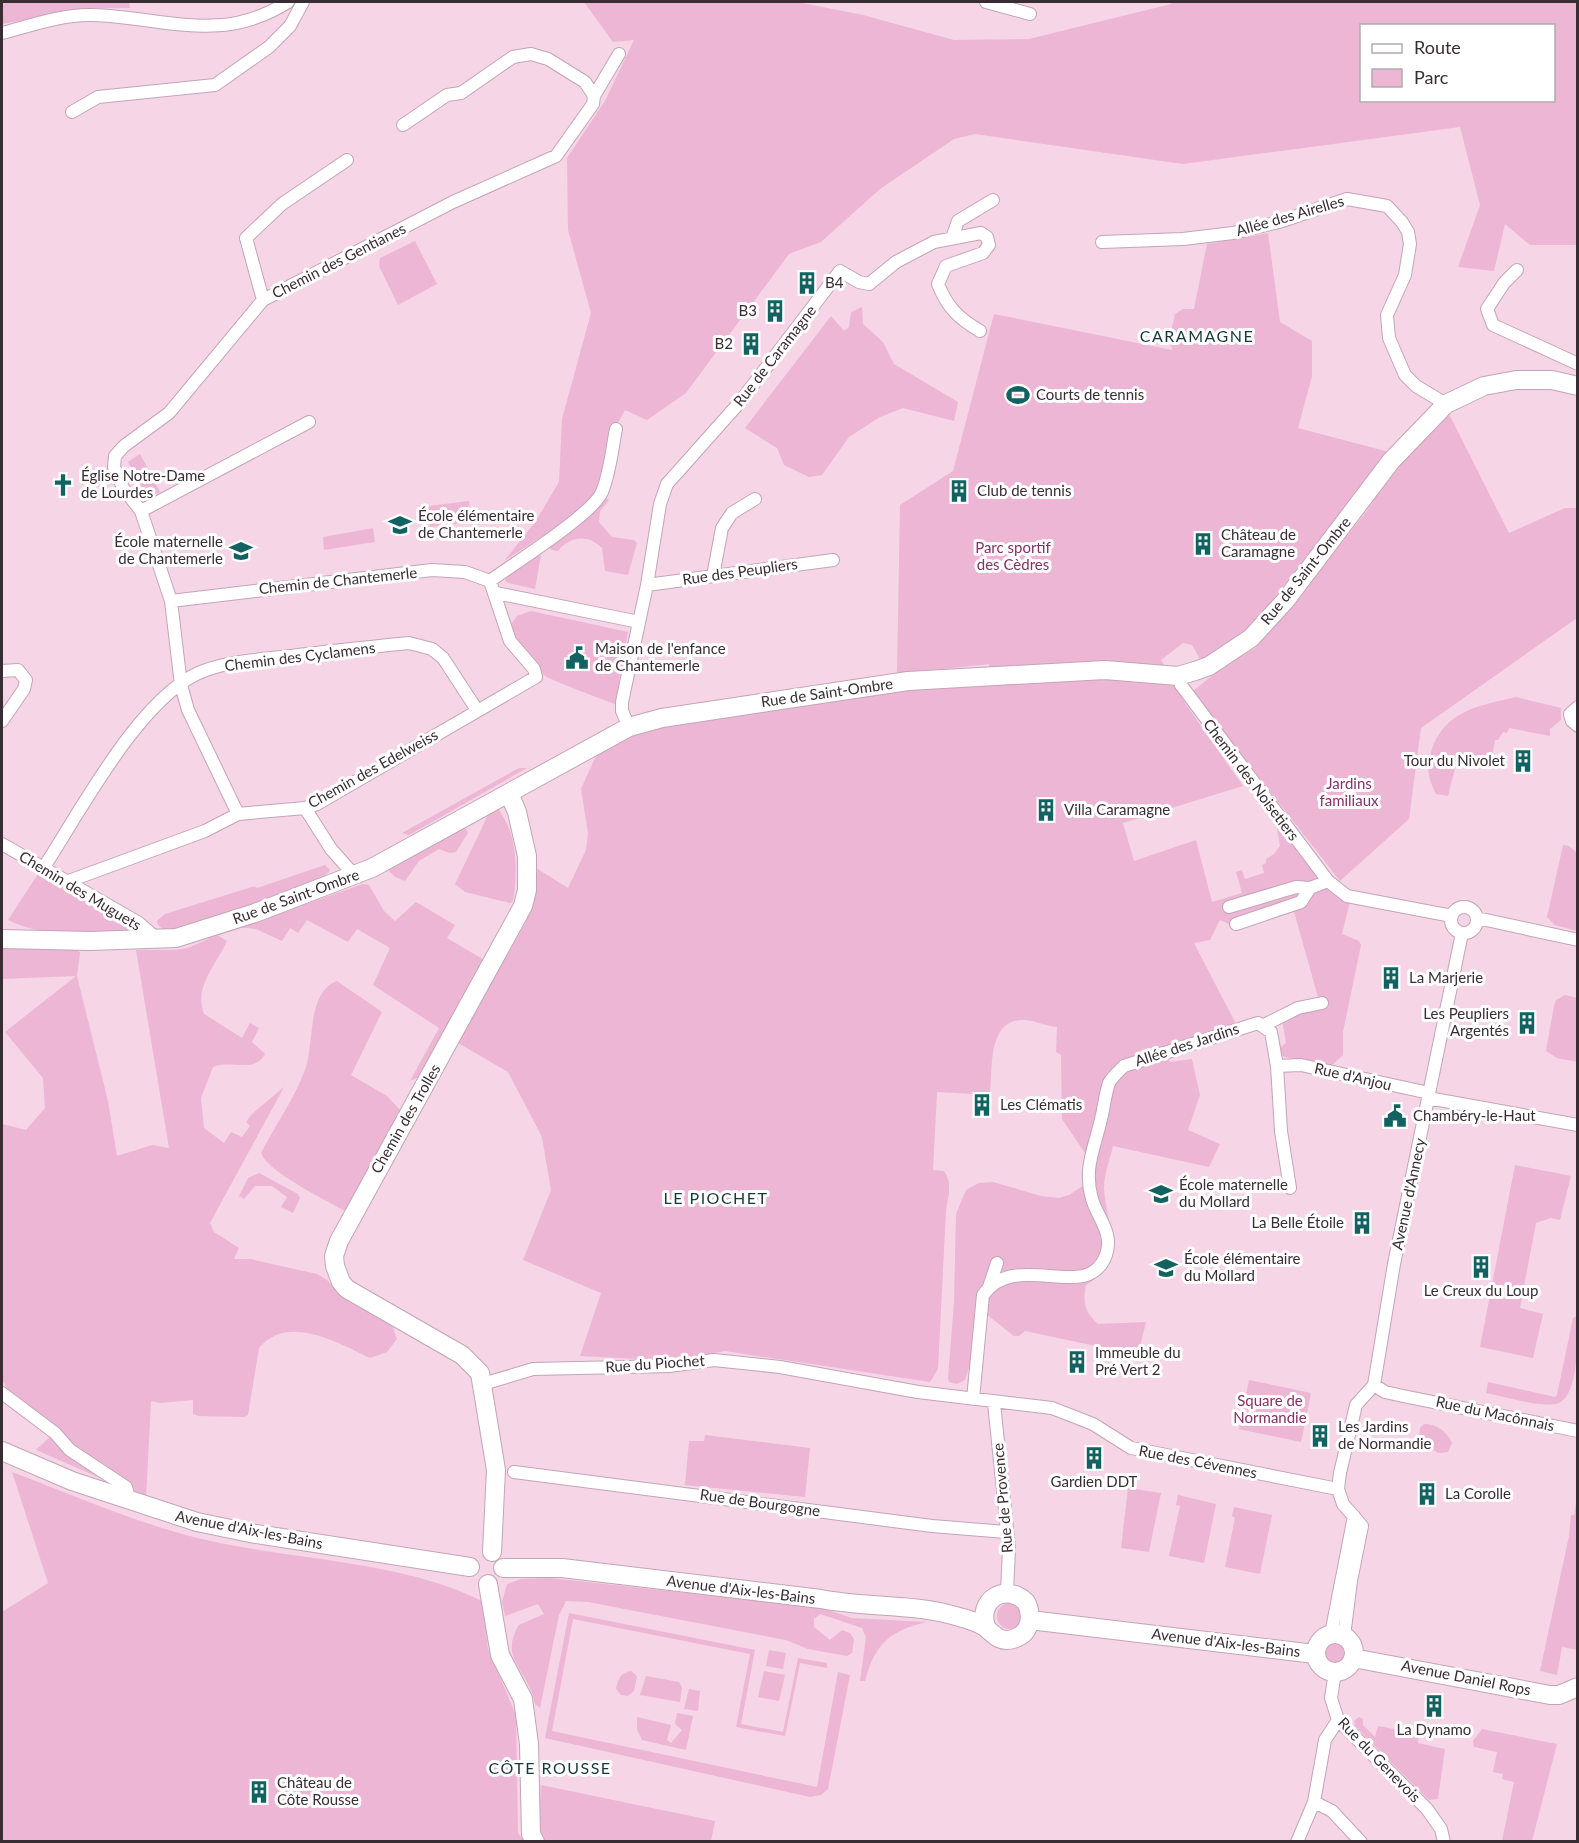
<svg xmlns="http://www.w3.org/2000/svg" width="1579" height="1843" font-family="Lato,sans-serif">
  <rect width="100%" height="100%" fill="#f5d5e6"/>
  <path fill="#edb6d4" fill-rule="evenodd" d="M2,2h127l1,6h-41l-87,16z
    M584,2h213l66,13 91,25 75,-1 142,-35 1,-2h405v243h-47l-25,-21 -11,47 -36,-4 22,-62 -20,-78 -277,37 -208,-30 -21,5 -74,50 -59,53 -32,12 -103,139 -39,27 -22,-10 -18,33 -7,42 -16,24 -80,52 32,-40 23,-39 3,-63 29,-106 -23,-83 -1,-72 38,-57 29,-61 -21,2zM1362,26h192v74h-192z
    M1268,233l12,89 32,19v35l-14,52 91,24 -140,178 -46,34 -11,-19 -9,-2 -22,17 9,14 -180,-2 -1,-8 -92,10 3,-169 53,-34 41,-157 178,36 -2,-14 5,-22 8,-5h11l13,-65z
    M415,241l22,43 -39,21 -19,-39 1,-8z
    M862,307l1,17 20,18 11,22 64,38 -4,19 -51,-13 -23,9 -31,20 -27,38 -13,2 -25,-12 -7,-17 -32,-20 86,-112 13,15 5,-4 2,-15z
    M1449,414l60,119 56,-25h12v110l-156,110 -12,91 -69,62 -148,-189 28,-23 35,-21 35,-40 76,-96 24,-36z
    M140,454l20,38 -13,7 -19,-37z
    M605,498l4,2 -9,11 -1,11 13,15 22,3 3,3 -9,32 -23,-4 -3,-23c-14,-14 -32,-12 -44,3l-6,-1 -5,-4z
    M469,501l2,21 -41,5 -2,-21z
    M373,528l2,14 -51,8 -1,-13z
    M535,554l6,1 -6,34 -27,-6 -3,-3 5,-8z
    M531,611l97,21 -13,72c-9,-3 -66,-25 -70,-28 -13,-12 -37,-33 -33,-53l5,-7z
    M1100,674l75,8 10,21 58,83 -120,37 11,38 62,-21 16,62 30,-9 -6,-21 6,-2 3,9 19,-6 -2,-8 4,-2v-4l8,-5 6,-8 -3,-18 4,-3 69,76 -8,33 17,7 2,4 -18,87v23l-14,13 -47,-12 -4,-7 8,-6 -4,-24 39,-11 -28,-100 -58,19 -15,-7 -10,20 -16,3 43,83 -70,29 3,7 22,-3 8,36 -12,35 32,14 -11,23 -96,-21c-3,13 -9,29 -9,42 2,37 24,73 -18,97 -4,17 -1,28 12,39l48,-2 -8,33 -113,-24 -6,5h-5l-28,-22 -21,66 -8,4 -8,-2 -1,-4 6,-76 2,-88 10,-24 13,-7 14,-1 48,14 18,2 10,-3 18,-12v-27l-25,-37 -1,-64 -5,-3 1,-25c-12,-1 -24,-8 -36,-7 -34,2 -28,50 -31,75l-53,-3 -4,78 11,1c9,13 4,25 2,40l-8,158 -8,13 -205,-31 -37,7 -30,2 -78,-4 21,-63 -78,-33 28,-70 -9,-53 -34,-65 -50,-29 68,-121 10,-54 32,20 18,-38 2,-17 -7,-44 13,-29 14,-21 57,-16 246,-38z
    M1516,697l45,11v12l-11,9v7l-41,-8 -2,5 -4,-1 -5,8h-3l-5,28 -33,-8 -9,36 -12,-2c-9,-18 -10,-28 -3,-48 14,-36 49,-41 83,-49z
    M519,768h8l-118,67 -7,-2z
    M497,808c21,24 21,64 16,93l-3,2 -45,-11 -10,-8 34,-71z
    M465,827l3,6 -12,19 -6,1 -11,-4 -20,12 -14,20 -10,-4 -9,-9z
    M1563,845l6,1 8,7v78l-22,-6 -8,-8z
    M325,865l5,5c-7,16 -126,52 -150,60h-16l-6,-5 -1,-4 8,-7 90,-28 2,2z
    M40,871l94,55 1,4 -2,2c-41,0 -88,7 -125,-12z
    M363,884l6,1 15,26 11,10 21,-19 39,23 -8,13 39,23 -62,114 -14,6 29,-53 -66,-43 17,-37 -33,-19 -9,13 -41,-22 -9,13 -8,-5 -8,13 -26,-12 -16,-2z
    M217,935l10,6c-10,23 -34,46 -23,73l38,24 8,-15 9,5 -7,14 13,12c-10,20 -35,5 -52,13l-12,31 3,30 20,15 7,-11 11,5 8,-11 -4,-4 6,-8 32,-27 -74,136 4,9 25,16 -5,11h16l67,15 10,6 22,22 43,23 5,14 -10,13 -17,6c-31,-15 -83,-45 -111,-10l-11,67 -4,2 -45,-1 -6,-2v-14l-33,3 -9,-2 -5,97 -110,-48 18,-17 -47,-44 -5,-10v-255l24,6 19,-22 -2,-30 -38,-46 71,-56 -74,3v-35l72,-1 6,10 -3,23 31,125 9,55 35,-11 17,3 -33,-198h38l14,-2z
    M337,981l45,31 -31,63 36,21 14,15 -53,98 -5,1c-19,-11 -75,-38 -82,-57 14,-27 33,-54 44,-83 10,-26 1,-77 32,-89z
    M1565,995l12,3v64l-20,-4 -11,-7 8,-45 2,-6z
    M1515,1165l56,11 -11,44 -9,-2 -15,5 -16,85 23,6 -10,44 -53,-11z
    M259,1173l39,21 2,4 -7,15 -12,-6 6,-10 -15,-11h-17l-11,13 -5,-3 9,-18z
    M1577,1316c1,21 2,78 -18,87 -15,6 -56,-7 -73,-10l2,-11 67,15 2,-2 16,-77z
    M1249,1380l62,13 -10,49 -62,-13z
    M1424,1424c12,0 23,7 28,19l-4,9 -9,1 -10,-5 -4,2 -7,-1 2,-21z
    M705,1435l105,13 -5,49 -120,-12 4,-44h15z
    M12,1472c66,25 133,55 203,70 84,18 190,20 267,59l6,48 28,66 2,118 6,8 -522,1v-230l46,-29z
    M1128,1488l33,5 -12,59 -28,-4z
    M1178,1495l38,9 -12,59 -35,-7 11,-50 -4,-1z
    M1577,1497v153l-15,-3 -5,28 -17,-4 29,-135 2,-21h3z
    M1234,1507l38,8 -12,59 -35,-7 10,-49 -3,-2z
    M550,1578l268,29 34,11 75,4c-38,9 -52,22 -62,59h-5l6,-44 -4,-9 -42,-14 -6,5v8l16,13 12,-10 8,3 4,6 -2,14 -5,3 -39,-7 -22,-9 -198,-38 -22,-1 -7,14 -19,93 -5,-4c-6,-34 -37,-45 -16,-79l25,-11 -6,-10 -33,12 -3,-14 5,-18 14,-5z
    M997 1616a13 13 0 1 1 26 0a13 13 0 1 1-26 0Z
    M569,1613l186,37 -14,74 42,8 15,-74 29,5v5l-27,-5 -15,73 -49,-9 14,-73 -177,-35 -21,112 265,56 21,-115 12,3 -22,114 -7,6 -11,2 -265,-59z
    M1321 1653a14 14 0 1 1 28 0a14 14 0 1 1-28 0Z
    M769,1650l17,3 -3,16 -17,-3z
    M631,1671l6,5 -3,15 -6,5 -7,-1 -5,-6c2,-10 4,-16 15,-18z
    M764,1671l21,4 -6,26 -21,-4z
    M646,1676l33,6 3,5 -2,15 -40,-7z
    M689,1689l11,2 -2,20 -14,-2z
    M677,1713l16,3 -7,34 -44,-10 -5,-10v-13l34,8 -4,15 4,3 11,-13 -7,-6z
    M1359,1717l4,2v6l12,12 3,-11 41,8 -1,9 27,6 -7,50 -9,1 -74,-74 -1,-5z
    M1482,1729l75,15 -25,97h-30l12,-59 -12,-3 1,-5 -10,-2 4,-20 -23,-5 -1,-6z
    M541,1785l174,36 -4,20 -170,1 -3,-5z"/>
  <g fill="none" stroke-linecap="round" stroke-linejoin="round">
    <g stroke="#c3a5b6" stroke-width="14">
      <path id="street" d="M986,2l44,12
        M2,33c27,-7 61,-19 90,-18 73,2 128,30 196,-13
        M594,96l25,-42
        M72,112l26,-15 117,-12 54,-38 21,-21 13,-24
        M952,238l6,-17 35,-21
        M1102,242l81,-3 50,-6 46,-11 68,-23 40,7 15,16 6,10 2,12 -5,31 -18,40 2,23 16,37 11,11 30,18
        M1517,270l-13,13 -17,26 6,16 85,39
        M263,300l-17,-62 36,-34 65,-44
        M141,511l168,-89
        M713,576l9,-48 10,-15 23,-14
        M490,581c23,-17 103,-67 112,-89 8,-19 10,-43 14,-63
        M647,585l186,-25
        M496,593l143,29
        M2,671l16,-1 8,10 -2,9 -22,32
        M1178,676l3,9 147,196 19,15 105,20
        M1578,707l-8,7 2,7 6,5
        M629,727l-7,-16v-9l25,-117 13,-81 7,-20 73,-82 100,-131 19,11 10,2 27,-22 38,-20 47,-9 6,4 2,8 -6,8 -37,13 -8,18c9,23 20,34 42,47
        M305,808l26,41 24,27
        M238,814l-50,-104 -7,-25 -10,-84 -30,-90 -18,-23 -9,-21 1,-11 9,-10 45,-33 94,-113 190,-98 103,-46 37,-52 1,-8 -9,-14 -37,-23 -17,-5 -18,3 -52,36 -14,2 -44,30
        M2,844l137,79 18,16
        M44,867c36,-55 99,-176 162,-197 26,-9 57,-11 85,-14 39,-5 78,-9 118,-13l23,6 11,9 34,52
        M66,882l139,-51 33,-17 67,-6 12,-4 219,-127 -2,-8 -24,-28 -20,-60 -25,-9 -33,-2 -261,31
        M1229,907l67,-20 14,1 18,-7
        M1451 920a13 13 0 1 1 26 0a13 13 0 1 1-26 0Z
        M1477,918l101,22
        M1236,924l65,-22 9,-14
        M1262,1026l36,-18 24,-5
        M1277,1066l24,-1 128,28
        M1428,1098l150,27
        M989,1287l8,-24
        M483,1384l50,-15 136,-3 45,-6 66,7 138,25 134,16 41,16 38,24 207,41
        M1374,1385l11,7 18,4 175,35
        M2,1393l53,40 15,17 56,37 4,15
        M973,1399l10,-104c33,-47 105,10 123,-40 8,-22 -9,-38 -14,-56 -9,-31 3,-52 9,-80 3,-11 4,-25 8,-36 3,-6 10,-12 15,-17l134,-43 13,9 6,34 4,65 9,57
        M994,1403l15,146 -2,43
        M514,1472l418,54 74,6
        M1331,1634l23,-118
        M1344,1636l7,-55 11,-55 -19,-22 -5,-15 2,-16 16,-68 18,-20 20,-121 68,-331
        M1335,1672l-4,26 7,22 89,89 14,20 3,13
        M1314,1802l18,9 29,31
        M1297,1842l17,-40 11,-62 13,-20"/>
    </g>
    <g stroke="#c3a5b6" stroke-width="20">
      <path id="secondary" d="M2,939l88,2 86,-3 79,-25 117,-45 257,-141 33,-9 246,-37 197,-11 73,6 17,-5 14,-5 42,-28 34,-37 106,-140 55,-57 38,-18 32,-6h36l26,6
        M2,1451l70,30 125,41 53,11 220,34
        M492,1552l4,-82 -16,-97 -18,-18 -115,-66 -6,-7 -6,-16 -1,-10 5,-15 184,-335 4,-16v-34l-10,-44 -8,-19
        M503,1568h59l259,31c45,9 94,4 138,18 8,2 18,5 26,10 9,7 14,16 28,12 18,-5 20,-23 13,-37 -21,-20 -49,-2 -40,25
        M488,1584l12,71 23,44 6,45 2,90 4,8
        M1030,1620l285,34
        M1316 1653a19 19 0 1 1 38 0a19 19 0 1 1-38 0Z
        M1353,1658l197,37h9l19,-8"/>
    </g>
    <use href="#street" stroke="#fff" stroke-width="12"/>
    <use href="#secondary" stroke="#fff" stroke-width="18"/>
  </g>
  <defs>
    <g id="building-bare" transform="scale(1.8)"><path d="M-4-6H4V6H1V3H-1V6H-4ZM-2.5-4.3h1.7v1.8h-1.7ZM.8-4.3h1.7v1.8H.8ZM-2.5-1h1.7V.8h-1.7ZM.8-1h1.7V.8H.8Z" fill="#116261" stroke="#fff" stroke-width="2.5" paint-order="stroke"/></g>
    <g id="stadium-bare" transform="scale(1.8)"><path d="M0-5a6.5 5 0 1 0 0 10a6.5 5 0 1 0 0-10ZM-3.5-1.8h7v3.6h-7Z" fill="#116261" stroke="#fff" stroke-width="2.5" paint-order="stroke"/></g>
    <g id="church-bare" transform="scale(1.8)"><path d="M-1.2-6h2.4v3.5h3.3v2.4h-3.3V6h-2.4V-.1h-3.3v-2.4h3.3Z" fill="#116261" stroke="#fff" stroke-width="2.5" paint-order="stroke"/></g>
    <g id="school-bare" transform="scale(1.8)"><path d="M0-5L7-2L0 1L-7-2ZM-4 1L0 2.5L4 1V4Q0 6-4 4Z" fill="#116261" stroke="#fff" stroke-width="2.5" paint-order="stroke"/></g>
    <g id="civic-bare" transform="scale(1.8)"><path d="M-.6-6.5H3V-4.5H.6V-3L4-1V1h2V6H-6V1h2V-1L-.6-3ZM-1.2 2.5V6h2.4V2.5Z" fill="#116261" stroke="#fff" stroke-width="2.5" paint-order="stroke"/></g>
  </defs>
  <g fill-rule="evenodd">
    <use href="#building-bare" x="807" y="283"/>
    <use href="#building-bare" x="775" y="311"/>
    <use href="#building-bare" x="751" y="344"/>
    <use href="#stadium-bare" x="1018" y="395"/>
    <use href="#church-bare" x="63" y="485"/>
    <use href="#building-bare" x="959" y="491"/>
    <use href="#school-bare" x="400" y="525"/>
    <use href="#building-bare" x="1203" y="544"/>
    <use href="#school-bare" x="241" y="551"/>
    <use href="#civic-bare" x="577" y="658"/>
    <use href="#building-bare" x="1523" y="761"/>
    <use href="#building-bare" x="1046" y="810"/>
    <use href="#building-bare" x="1391" y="978"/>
    <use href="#building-bare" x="1527" y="1023"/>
    <use href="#building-bare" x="982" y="1105"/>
    <use href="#civic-bare" x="1395" y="1116"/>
    <use href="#school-bare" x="1161" y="1194"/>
    <use href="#building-bare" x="1362" y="1223"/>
    <use href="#building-bare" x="1481" y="1267"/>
    <use href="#school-bare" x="1166" y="1268"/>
    <use href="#building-bare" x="1077" y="1362"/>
    <use href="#building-bare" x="1320" y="1436"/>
    <use href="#building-bare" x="1094" y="1458"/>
    <use href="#building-bare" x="1427" y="1494"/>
    <use href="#building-bare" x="1434" y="1706"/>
    <use href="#building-bare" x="259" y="1792"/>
  </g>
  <g text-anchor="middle" stroke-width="6" stroke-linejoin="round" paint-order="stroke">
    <g font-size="15" fill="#392d34" stroke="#fff">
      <text transform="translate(1290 216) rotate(-16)" y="5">Allée des Airelles</text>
      <text transform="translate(339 261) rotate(-27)" y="5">Chemin des Gentianes</text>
      <text transform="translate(775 356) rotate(-52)" y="5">Rue de Caramagne</text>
      <text transform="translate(1306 571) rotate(-51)" y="5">Rue de Saint-Ombre</text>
      <text transform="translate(740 572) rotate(-8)" y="5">Rue des Peupliers</text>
      <text transform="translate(338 581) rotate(-6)" y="5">Chemin de Chantemerle</text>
      <text transform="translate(300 657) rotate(-7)" y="5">Chemin des Cyclamens</text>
      <text transform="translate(827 693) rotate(-8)" y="5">Rue de Saint-Ombre</text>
      <text transform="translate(373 769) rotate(-29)" y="5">Chemin des Edelweiss</text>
      <text transform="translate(1251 780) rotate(53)" y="5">Chemin des Noisetiers</text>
      <text transform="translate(80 891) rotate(31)" y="5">Chemin des Muguets</text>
      <text transform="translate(296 897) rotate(-20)" y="5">Rue de Saint-Ombre</text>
      <text transform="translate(1187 1045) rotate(-18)" y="5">Allée des Jardins</text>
      <text transform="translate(1353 1077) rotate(13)" y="5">Rue d'Anjou</text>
      <text transform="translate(406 1119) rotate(-60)" y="5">Chemin des Trolles</text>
      <text transform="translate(1409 1194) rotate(-78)" y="5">Avenue d'Annecy</text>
      <text transform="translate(655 1364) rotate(-4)" y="5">Rue du Piochet</text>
      <text transform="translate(1495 1414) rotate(12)" y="5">Rue du Macônnais</text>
      <text transform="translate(1198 1462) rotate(11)" y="5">Rue des Cévennes</text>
      <text transform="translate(1003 1498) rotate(-95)" y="5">Rue de Provence</text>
      <text transform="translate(760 1503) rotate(8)" y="5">Rue de Bourgogne</text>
      <text transform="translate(249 1530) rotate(11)" y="5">Avenue d'Aix-les-Bains</text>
      <text transform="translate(741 1590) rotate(7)" y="5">Avenue d'Aix-les-Bains</text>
      <text transform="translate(1226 1643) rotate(7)" y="5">Avenue d'Aix-les-Bains</text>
      <text transform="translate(1466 1678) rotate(11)" y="5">Avenue Daniel Rops</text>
      <text transform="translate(1379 1760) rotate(46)" y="5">Rue du Genevois</text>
    </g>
    <g font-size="15" fill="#392d34" stroke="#fff" text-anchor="start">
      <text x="825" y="288">B4</text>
      <text x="757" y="316" text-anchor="end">B3</text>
      <text x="733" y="349" text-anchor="end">B2</text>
      <text x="1036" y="400">Courts de tennis</text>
      <text x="81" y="481">Église Notre-Dame<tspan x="81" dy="17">de Lourdes</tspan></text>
      <text x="977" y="496">Club de tennis</text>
      <text x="418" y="521">École élémentaire<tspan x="418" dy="17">de Chantemerle</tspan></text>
      <text x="1221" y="540">Château de<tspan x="1221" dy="17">Caramagne</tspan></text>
      <text x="223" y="547" text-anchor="end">École maternelle<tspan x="223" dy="17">de Chantemerle</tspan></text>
      <text x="595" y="654">Maison de l'enfance<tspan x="595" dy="17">de Chantemerle</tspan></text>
      <text x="1505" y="766" text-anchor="end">Tour du Nivolet</text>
      <text x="1064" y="815">Villa Caramagne</text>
      <text x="1409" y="983">La Marjerie</text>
      <text x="1509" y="1019" text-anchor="end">Les Peupliers<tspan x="1509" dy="17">Argentés</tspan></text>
      <text x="1000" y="1110">Les Clématis</text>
      <text x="1413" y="1121">Chambéry-le-Haut</text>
      <text x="1179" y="1190">École maternelle<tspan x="1179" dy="17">du Mollard</tspan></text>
      <text x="1344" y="1228" text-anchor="end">La Belle Étoile</text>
      <text x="1184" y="1264">École élémentaire<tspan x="1184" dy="17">du Mollard</tspan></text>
      <text x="1481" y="1296" text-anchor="middle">Le Creux du Loup</text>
      <text x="1095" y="1358">Immeuble du<tspan x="1095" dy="17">Pré Vert 2</tspan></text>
      <text x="1338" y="1432">Les Jardins<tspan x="1338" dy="17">de Normandie</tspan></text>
      <text x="1094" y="1487" text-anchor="middle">Gardien DDT</text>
      <text x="1445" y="1499">La Corolle</text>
      <text x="1434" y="1735" text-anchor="middle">La Dynamo</text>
      <text x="277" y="1788">Château de<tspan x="277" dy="17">Côte Rousse</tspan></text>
    </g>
    <g font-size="15" fill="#863167" stroke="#fff">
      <text x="1013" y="553">Parc sportif<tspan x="1013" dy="17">des Cèdres</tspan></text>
      <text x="1349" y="789">Jardins<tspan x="1349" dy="17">familiaux</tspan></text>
      <text x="1270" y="1406">Square de<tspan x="1270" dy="17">Normandie</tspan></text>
    </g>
    <g font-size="16" letter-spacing="1.5" fill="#163838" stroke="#fff">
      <text x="1197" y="342">CARAMAGNE</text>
      <text x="716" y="1204">LE PIOCHET</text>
      <text x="550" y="1774">CÔTE ROUSSE</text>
    </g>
  </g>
  <rect width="1579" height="1843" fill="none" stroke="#392d34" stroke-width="6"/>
  <rect x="1360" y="24" width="195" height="78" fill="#ffffff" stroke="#b0abae" stroke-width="1.5"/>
  <rect x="1372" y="44" width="30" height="9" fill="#ffffff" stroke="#b0abae" stroke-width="1.5"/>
  <text x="1414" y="54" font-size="18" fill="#392d34">Route</text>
  <rect x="1372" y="69" width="30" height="18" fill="#edb6d4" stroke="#b0abae" stroke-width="1.5"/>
  <text x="1414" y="84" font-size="18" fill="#392d34">Parc</text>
</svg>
